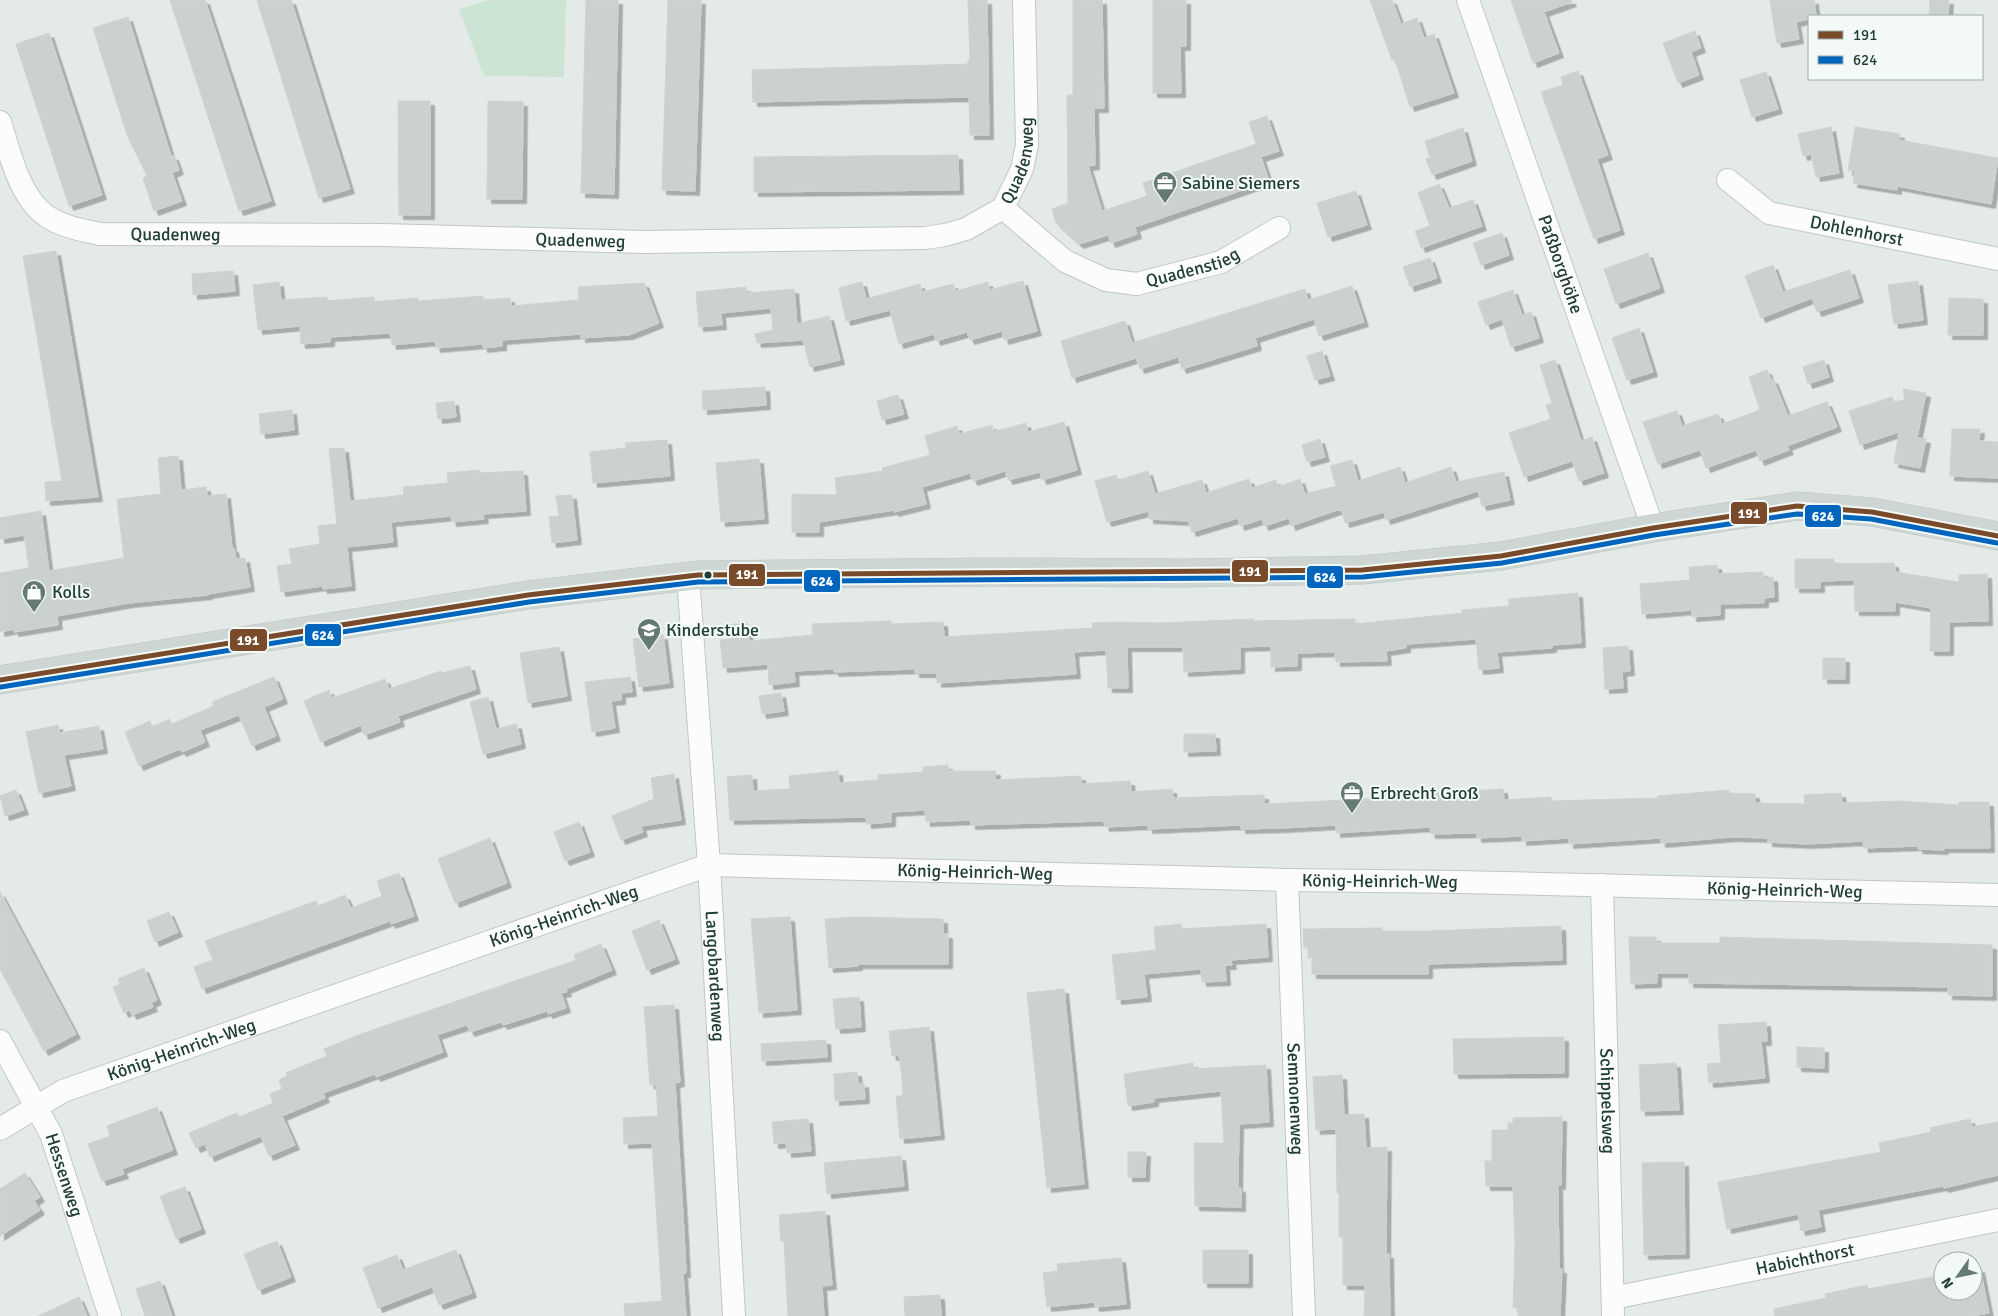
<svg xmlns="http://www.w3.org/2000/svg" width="1998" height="1316" font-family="Signika,sans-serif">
  <defs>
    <filter id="shadow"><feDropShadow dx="4.5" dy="4.5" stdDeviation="0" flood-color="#0004"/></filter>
  </defs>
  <rect width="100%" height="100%" fill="#e4eae7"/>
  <path fill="#cce4d4" d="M490,0h76l-2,77 -80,-1 -25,-67z"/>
  <path fill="#cbd1cf" stroke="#cdd3d0" filter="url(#shadow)" d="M170,0h35l66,201 -32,10z
    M257,0h34l59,189 -31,9z
    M586,0h32l-4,194 -33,-1z
    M668,0h33l-6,191 -33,-1z
    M968,0h19l2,135h-19l-1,-38 -216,5 -1,-32 216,-6v-4h2z
    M1073,0h29l2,108h-10l1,57 -7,1 14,45 45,-15 -4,-13 113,-39 1,3 -8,-25 18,-6 12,35 -18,6 8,24 -134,46 2,7 -26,9 -3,-8 -29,9 -23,-21 -4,-14 16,-6 -1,-108h6z
    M1153,0h33v46h-6l1,47h-28z
    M1370,0h22l9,24 16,-6 7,20 10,-4 20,59 -44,14 -15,-48 -3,1z
    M1511,0h60l1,2 -28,10 15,41 -26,10z
    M1770,0h44l2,16h-7v3l-13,3 3,17 -22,4z
    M1930,0h19l-1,16h-19z
    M128,17l43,139h3l5,14 -7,3 10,28 -28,10 -11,-33 4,-2 -20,-41 -34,-107z
    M1695,31l6,17 -10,4 8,23 -21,8 -15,-40z
    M49,33l53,162 -33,11 -53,-162z
    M1578,71l30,84 -11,4 23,71 -26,9 -53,-147 22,-7 -2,-8z
    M1766,72l12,37 -26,8 -12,-37z
    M398,101h32v114h-31z
    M488,101l35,1 -1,97h-35z
    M1831,127l8,46 -23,4 -5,-23 -8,2 -5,-22z
    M1855,127l45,7 -1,6 99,18 -7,46 -94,-18v4l-44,-7 2,-13 -7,1z
    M1463,128l9,33 -40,14 -6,-16 4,-1 -5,-17z
    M958,155l1,35 -205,2v-35z
    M1439,184l10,24 24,-8 9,26 -61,22 -6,-17 15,-5 -12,-33z
    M1356,191l11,34 -39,12 -11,-34z
    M1502,233l7,22 -28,10 -8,-22z
    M56,251l42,246 -52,4 -1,-19 17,-1 -39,-225z
    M1648,253l12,35 -44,16 -12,-35z
    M1430,258l7,20 -27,9 -7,-20z
    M1773,265l10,27 67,-22 9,28 -42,14 -5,-14 -51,20 -16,-42z
    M233,271l2,20 -42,4 -1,-21z
    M1023,281l14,50 -33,9 -2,-9 -32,9 -3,-8 -31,9 -2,-7 -35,10 -9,-34 -44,11 -7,-33 23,-6 4,17 54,-15 2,8 31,-8 3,7 32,-9 2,8z
    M1918,281l5,39 -29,4 -6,-39z
    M279,282l2,18 46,-3v4l47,-4v5l44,-4v3l65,-5v4l27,-2 1,8 68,-6 -1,-13 66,-4 15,40 -30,12 -48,3v-4l-79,6v6l-19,2v-4l-47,4 -1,-7 -43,4 -2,-12 -60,4v5l-29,2 -1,-18 -42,4 -5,-45z
    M1352,286l12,36 -45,14 -5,-17 -59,19 2,8 -75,23 -4,-12 -38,12 -4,-11 -64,20 -11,-37 64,-20 7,22 173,-54 3,11z
    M746,287l1,6 47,-4 3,35 32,-8 11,44 -30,7 -7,-27 -46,3 -2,-9 18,-4 -2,-22 -50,5 1,12 -23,2 -3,-35z
    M1513,290l9,25 9,-3 8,26 -28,9 -9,-28 -16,6 -8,-23z
    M1949,298l34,1v36h-35z
    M1639,328l14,44 -26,8 -15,-42z
    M1322,351l8,25 -15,4 -8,-24z
    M1555,360l26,81 11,-4 12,36 -25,8 -7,-20 -48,16 -15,-44 42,-14 -5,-14 6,-2 -12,-38z
    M1824,360l5,17 -21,7 -5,-17z
    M1767,370l4,10 2,-1 15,37 39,-14 10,25 -50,19 2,4 -29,11 -4,-11 -50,18 -6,-18 -42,14 -15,-42 34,-11 5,15 36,-12 4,10 38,-14 -11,-33z
    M765,387l1,18 -63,5 -1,-19z
    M1903,389l23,4 -9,45 9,1 -6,29 -26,-5 5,-31 -39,13 -11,-34 43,-14 2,5 11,-2z
    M898,395l6,19 -22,6 -5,-19z
    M454,401l2,16 -18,2 -2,-16z
    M292,410l2,20 -33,4 -2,-20z
    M1064,422l13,48 -35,10 -2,-8 -32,8 -3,-9 -32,10 -3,-8 -48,14 4,17 -32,8v-2l-75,12v10h-27v-38l45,1 -2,-17 48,-7 -1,-3 48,-13 -5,-19 32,-10 2,8 33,-9 1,7 33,-9 2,9z
    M1952,429h28l-1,12 19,1v36l-48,-2z
    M1320,439l5,18 -18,5 -5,-17z
    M667,440l3,36 -77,7 -3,-31 36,-4 -1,-5z
    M344,448l6,53 54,-6 -1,-8 45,-4 -1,-10 32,-3v3l44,-2 3,40 -43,3 1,5 -32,3 -1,-6 -60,6 2,20 -46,5 4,39 -28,3 -1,-3 -41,6 -4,-26 15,-2 -3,-15 31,-5 -2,-18 19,-2 -8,-75z
    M178,456l3,34 25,-3 1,9 19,-2 6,54h2l2,11 9,-1 5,29 -42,7v1l-79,8 -72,13 1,9 -44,7v-3l-14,3v-59l29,-5 -5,-33 -24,4v-21l41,-7 8,60 75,-13 -7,-59 44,-5 -3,-36z
    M759,459l5,60 -43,3 -5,-59z
    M1352,460l6,21 42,-14 5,16 46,-16 5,15 48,-10 6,28 -28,6 -4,-15 -92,29 -2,-8 -39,11 -3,-12 -5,-1 -46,16 -2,-8 -25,8 -2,-7 -22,7 -2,-8 -46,14 -4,-11 -39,-2v-8l-42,11 -12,-41 21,-6 2,5 30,-9 7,23 47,-14 4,13 43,-14 3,9 24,-8 2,7 22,-8 5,15 31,-8 -6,-20z
    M572,495l5,45 -25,3 -3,-26 10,-1 -3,-20z
    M1795,559h39v5l60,-1 1,9 64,10v-7l28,-1 1,47 -39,1v29h-19l1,-43 -36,-6v9h-40l-1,-31 -34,1v7h-25z
    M1717,565l1,9 45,-2v6l10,-1 1,20 -10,1v5l-44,1v11l-28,2v-7l-50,4 -2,-30 50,-4 -1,-13z
    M1578,593l3,50 -29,2v3l-55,4 2,16 -20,2 -3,-31 -70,5v4l-20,3 1,10 -51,1 -1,-10 -38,1v13l-26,1v-21l-31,1v22l-56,3 -1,-25h-56l1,41h-20l-2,-38 -32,2 2,22 -139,9v-10h-22v-4l-81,3v-3l-40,2 1,11 -26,3 -1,-21 -45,4 -3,-28 11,-1 -2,-14 18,-2 2,18 64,-6 -1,-11 79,-3v3l52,-2 1,15 149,-9 -1,-5 26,-1 42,1 93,-4v2l102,-2v5l108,-11 -1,-3 47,-4v-7z
    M663,635l6,48 -30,4 -6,-48z
    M1628,646l2,25 -8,1 1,16 -18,1 -2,-41z
    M559,647l8,49 -39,7 -8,-50z
    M1823,658h22v21h-22z
    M470,666l6,23 -78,27 2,6 -36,13 -3,-10 -40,17 -17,-41 25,-11 3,8 53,-19 4,10 52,-18 1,2z
    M274,677l9,22 -19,8 12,29 -24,10 -13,-31 -39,15 5,12 -23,10 -2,-3 -41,17 -14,-34 25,-11 2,6 17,-8 3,5 42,-18 -2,-4z
    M630,677l2,15 -11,1v7l-10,1 4,27 -23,4 -7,-50z
    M781,693l3,18 -22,3 -3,-18z
    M488,697l8,32 21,-5 4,20 -38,10 -13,-52z
    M58,725l1,8 40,-7 4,23 -39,6 7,31 -32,7 -13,-61z
    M1184,734h31l1,17 -32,1z
    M948,765v6h48l-1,9 86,-4v8l49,-3 1,11 41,-3 1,9 91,-3v9l121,-6v-5l25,-2v3l93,-5 1,11 47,-3v4l107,-3v-2l71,-6v3l26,1v9l50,1 -1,-9 37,-2 1,10 58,-2 59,4v-3h30l1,46h-46v2l-26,-1v-3l-54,2 -1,-7 -56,3 -39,-2v-4l-36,-1 -71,6v-5l-92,6v-6l-47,3v-5l-45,2v-5l-46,1 -1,-7 -94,6v-8l-53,3 -42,1v-4l-93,4v-4l-43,2 -1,-6 -133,4v-5l-45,2 -1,-12 -34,2v10l-24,2 -1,-7 -136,3 -3,-43 25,-2 1,16 37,-2 -1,-13 49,-5 1,12 39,-3v-5l45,-3v-5z
    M674,774l7,46 -40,6 2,6 -22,8 -9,-24 42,-17 -3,-21z
    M16,790l8,20 -19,6 -5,-20z
    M579,822l11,30 -25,9 -11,-29z
    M490,838l17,45 -52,20 -17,-44z
    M399,873l15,43 -23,8 -1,-3 -188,68 -8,-22 19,-7 -8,-19 111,-40 2,5 27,-11 6,13 31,-12 -5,-15z
    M0,892l76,142 -32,17 -44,-82z
    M169,912l9,20 -23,10 -8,-21z
    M790,917l7,93 -38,3 -8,-94z
    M854,917l89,2v15h5v30h-90v2l-29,2 -4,-49z
    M659,920l16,39 -28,11 -15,-39z
    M1181,924l1,5 84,-5 2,33 -37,3 1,5h-7l1,16 -24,1 -1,-13 -57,5 3,23 -30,3 -5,-45 44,-5 -2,-23z
    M1561,926l1,34 -134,4v10h-116v-17l-4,1v-11h-4l-1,-18 79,-1v3h45z
    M1629,937h27v6h64v-6l272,8v51l-44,-1v-8l-259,-4v-10h-32v10l-26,1z
    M601,944l11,26 -46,19 1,3 -6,1 5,15 -18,6 -1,-3 -44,14 -2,-3 -31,10 -3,-7 -30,10 6,17 -67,25 -1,-3 -52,19 2,5 -43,18 13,29 -26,11 -8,-20 -51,21 -5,-13 -9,4 -7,-15 48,-20 2,4 34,-14 -3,-9 12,-5 -3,-9 8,-4 -1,-3 41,-17 -3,-7 37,-15 215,-74 -2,-5z
    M144,968l13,32 -6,3 2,4 -21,8 -2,-5 -6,3 -11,-26 7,-3 -2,-5z
    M1064,989l20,195 -37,4 -20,-195z
    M859,997l2,30 -25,2 -3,-30z
    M674,1005l6,77 -5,1 9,149 2,41h-3l3,43h-61l-1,-12 38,-3 -10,-158 -28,1 -1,-26 35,-2 -2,-32 -6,1 -6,-78z
    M1766,1022l1,19h-6l4,37 -56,5 -2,-19 14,-1 -3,-38z
    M929,1027l11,108 -40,4 -4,-43h7l-1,-18 -3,-23 -7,1 -3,-25z
    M1564,1037v36l-110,1 -1,-35z
    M826,1040l1,17 -65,4 -1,-17z
    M1797,1047l27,1v20l-27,-1z
    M1193,1063v6l73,-4 3,57 -30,2 -1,64h3v19l-46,-1 -1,-63h30l-3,-52 -67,7v4l-26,4 -4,-32z
    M1676,1063l3,47 -38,1 -2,-46z
    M857,1072l1,12 6,-1 1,16 -30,2 -1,-27z
    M1342,1075l2,40 20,-1 2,34 21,-1 -1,107h3l1,62h-26l1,-31h-22v-48h-4v-44h-2l-1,-64 -20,1 -3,-53z
    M157,1107l16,43 -51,19 2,5 -22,7 -14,-37 22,-8 -3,-10z
    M1562,1117l-1,68h-3l1,84h3l-2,47h-42v-8l-5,-1 2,-62 -2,-59h-27l-1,-25h7v-31h16v-7h5v-5z
    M808,1119l3,32 -24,2 -1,-10 -12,1 -2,-22z
    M1970,1119l2,8 26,-5v53l-54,13 -1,-2 -125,24 3,17 -20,4 -3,-17 -71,15 -9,-47 163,-30 -2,-9 52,-11 -1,-4z
    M1128,1152h18l-1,25h-17z
    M901,1156l3,30 -77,8 -3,-31z
    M1684,1162l1,92 -41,1 -2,-92z
    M25,1173l15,24 -6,4 6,9 -40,26v-47z
    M185,1187l16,42 -25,10 -16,-43z
    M825,1211l7,74 -10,1 2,30h-36l-4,-75h-3l-2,-26z
    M277,1241l14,36 -33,13 -14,-36z
    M456,1250l16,43 -33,12 -7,-18 -54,21 -15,-40 34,-13 6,15z
    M1203,1250h45v33h-45z
    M1121,1258l5,46 -31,3 -1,-5 -47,5 -4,-34 15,-2 -1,-7z
    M1980,1268l9,45 -18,3h-196l-1,-7 52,-11 -1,-4 42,-9 1,4 75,-14v16h30v-22z
    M160,1281l12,35h-27l-9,-27z
    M940,1295l1,21h-36l-1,-19z
    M79,1297l8,19h-49z"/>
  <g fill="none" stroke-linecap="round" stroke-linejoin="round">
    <g stroke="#c1c7c4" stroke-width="24">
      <g id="minor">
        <path id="s1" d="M1468,0l185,528"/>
        <path id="s2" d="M0,122c10,31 19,76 48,95 15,10 35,13 52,17l283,1 262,7 280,-4 20,-3 21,-6 37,-21 19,-39 5,-24 -3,-145"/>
        <path id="s3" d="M1728,180l41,33 229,46"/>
        <path id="s4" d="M1003,208l62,53 41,19 31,4 84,-22 58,-34"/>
        <path id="s5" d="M688,576l21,289 25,451"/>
        <path id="s6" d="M1287,880l17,436"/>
        <path id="s7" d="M1602,885l11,431"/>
        <path id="s8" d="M0,1041l51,93 59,182"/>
        <path id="s9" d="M0,1129l63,-38 646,-226 578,15 172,2 539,13"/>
        <path id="s10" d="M1613,1298l385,-78"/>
      </g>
    </g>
    <g stroke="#bcc6c3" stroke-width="29">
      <path id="major" d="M0,680l528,-85 170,-20 295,-3 191,1 178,-3 139,-14 152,-28 144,-22 75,6 126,24"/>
    </g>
    <use href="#minor" stroke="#fbfcfb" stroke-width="22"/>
    <use href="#major" stroke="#cdd6d3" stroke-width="28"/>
    <g stroke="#f2f9f6" stroke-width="9">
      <path id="bus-1" d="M0,680l528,-85 170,-20 664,-5 139,-14 152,-28 144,-22 75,6 126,24"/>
    </g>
    <g stroke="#f2f9f6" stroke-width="9">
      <path id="bus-2" d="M1,687l528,-85 169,-20 665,-5 139,-14 152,-28 143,-21 74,5 126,24"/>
    </g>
    <use href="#bus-1" stroke="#7a4b2a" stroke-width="5"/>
    <use href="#bus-2" stroke="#0065bd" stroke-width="5"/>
  </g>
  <defs>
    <g id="office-pin" transform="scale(1.25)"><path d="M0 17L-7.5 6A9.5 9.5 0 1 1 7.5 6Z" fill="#657a75" stroke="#f2f9f6"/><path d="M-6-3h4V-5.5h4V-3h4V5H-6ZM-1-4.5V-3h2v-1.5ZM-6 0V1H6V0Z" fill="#fff"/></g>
    <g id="shop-pin" transform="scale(1.25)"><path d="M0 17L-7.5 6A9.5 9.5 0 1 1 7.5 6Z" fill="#657a75" stroke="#f2f9f6"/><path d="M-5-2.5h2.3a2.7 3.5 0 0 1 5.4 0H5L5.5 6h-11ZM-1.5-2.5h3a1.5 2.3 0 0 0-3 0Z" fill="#fff"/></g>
    <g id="school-pin" transform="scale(1.25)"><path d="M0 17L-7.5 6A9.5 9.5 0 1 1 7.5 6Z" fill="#657a75" stroke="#f2f9f6"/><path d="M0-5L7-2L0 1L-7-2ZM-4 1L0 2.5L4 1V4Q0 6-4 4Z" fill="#fff"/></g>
  </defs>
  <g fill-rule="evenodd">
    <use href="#office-pin" x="1165" y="183"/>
    <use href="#shop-pin" x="34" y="592"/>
    <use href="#school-pin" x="649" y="630"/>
    <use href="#office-pin" x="1352" y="793"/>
  </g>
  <circle fill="#203e37" stroke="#f2f9f6" stroke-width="2" cx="708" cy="575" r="4.5"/>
  <g text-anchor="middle" stroke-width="4" stroke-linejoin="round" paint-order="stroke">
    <g font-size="18" fill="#203e37" stroke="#f2f9f6">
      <text dy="6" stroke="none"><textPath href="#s2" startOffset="1124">Quadenweg</textPath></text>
      <text dy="6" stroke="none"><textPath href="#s3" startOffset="142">Dohlenhorst</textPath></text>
      <text dy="6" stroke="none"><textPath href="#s2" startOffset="239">Quadenweg</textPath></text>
      <text dy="6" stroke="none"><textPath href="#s2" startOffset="644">Quadenweg</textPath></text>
      <text dy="6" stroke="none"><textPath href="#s1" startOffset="280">Paßborghöhe</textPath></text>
      <text dy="6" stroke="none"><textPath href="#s4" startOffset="216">Quadenstieg</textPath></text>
      <text dy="6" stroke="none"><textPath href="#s9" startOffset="1024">König-Heinrich-Weg</textPath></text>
      <text dy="6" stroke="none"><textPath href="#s9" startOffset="1429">König-Heinrich-Weg</textPath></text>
      <text dy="6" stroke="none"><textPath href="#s9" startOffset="1834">König-Heinrich-Weg</textPath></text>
      <text dy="6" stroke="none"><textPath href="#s9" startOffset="604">König-Heinrich-Weg</textPath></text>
      <text dy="6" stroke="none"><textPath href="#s5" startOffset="401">Langobardenweg</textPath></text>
      <text dy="6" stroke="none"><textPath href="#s9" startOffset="199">König-Heinrich-Weg</textPath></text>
      <text dy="6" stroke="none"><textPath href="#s6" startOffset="219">Semnonenweg</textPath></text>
      <text dy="6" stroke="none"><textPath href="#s7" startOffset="216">Schippelsweg</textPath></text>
      <text dy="6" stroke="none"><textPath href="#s8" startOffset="149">Hessenweg</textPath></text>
      <text dy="6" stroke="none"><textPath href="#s10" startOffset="196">Habichthorst</textPath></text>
    </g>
    <g font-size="18" fill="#203e37" stroke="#f2f9f6" text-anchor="start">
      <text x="1182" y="189">Sabine Siemers</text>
      <text x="52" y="598">Kolls</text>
      <text x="666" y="636">Kinderstube</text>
      <text x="1370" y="799">Erbrecht Groß</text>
    </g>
  </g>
  <g stroke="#f2f9f6" stroke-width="2">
    <rect x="1730" y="501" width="38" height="24" rx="5" fill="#7a4b2a"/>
    <rect x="1804" y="504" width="38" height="24" rx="5" fill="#0065bd"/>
    <rect x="1231" y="559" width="38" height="24" rx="5" fill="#7a4b2a"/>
    <rect x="728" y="563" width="38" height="24" rx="5" fill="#7a4b2a"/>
    <rect x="1306" y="565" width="38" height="24" rx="5" fill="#0065bd"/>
    <rect x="803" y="569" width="38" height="24" rx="5" fill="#0065bd"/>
    <rect x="304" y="623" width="38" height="24" rx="5" fill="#0065bd"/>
    <rect x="229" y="628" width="39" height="24" rx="5" fill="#7a4b2a"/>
  </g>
  <g font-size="14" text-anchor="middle" font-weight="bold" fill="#fff">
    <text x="1749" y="518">191</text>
    <text x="1823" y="521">624</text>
    <text x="1250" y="576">191</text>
    <text x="747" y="579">191</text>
    <text x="1325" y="582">624</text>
    <text x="822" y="586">624</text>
    <text x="323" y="640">624</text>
    <text x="248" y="645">191</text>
  </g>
  <rect x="1808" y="15" width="175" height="65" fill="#f2f9f6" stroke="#9eaeaa"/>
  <rect x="1818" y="31" width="25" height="8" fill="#7a4b2a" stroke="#9eaeaa"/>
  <text x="1853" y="40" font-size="15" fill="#203e37">191</text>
  <rect x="1818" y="56" width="25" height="8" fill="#0065bd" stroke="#9eaeaa"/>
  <text x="1853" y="65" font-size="15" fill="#203e37">624</text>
  <g transform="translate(1958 1276) rotate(237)"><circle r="24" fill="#f2f9f6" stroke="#9eaeaa"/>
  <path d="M0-4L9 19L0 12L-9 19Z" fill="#657a75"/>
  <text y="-8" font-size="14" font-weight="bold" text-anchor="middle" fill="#203e37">N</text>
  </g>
</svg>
